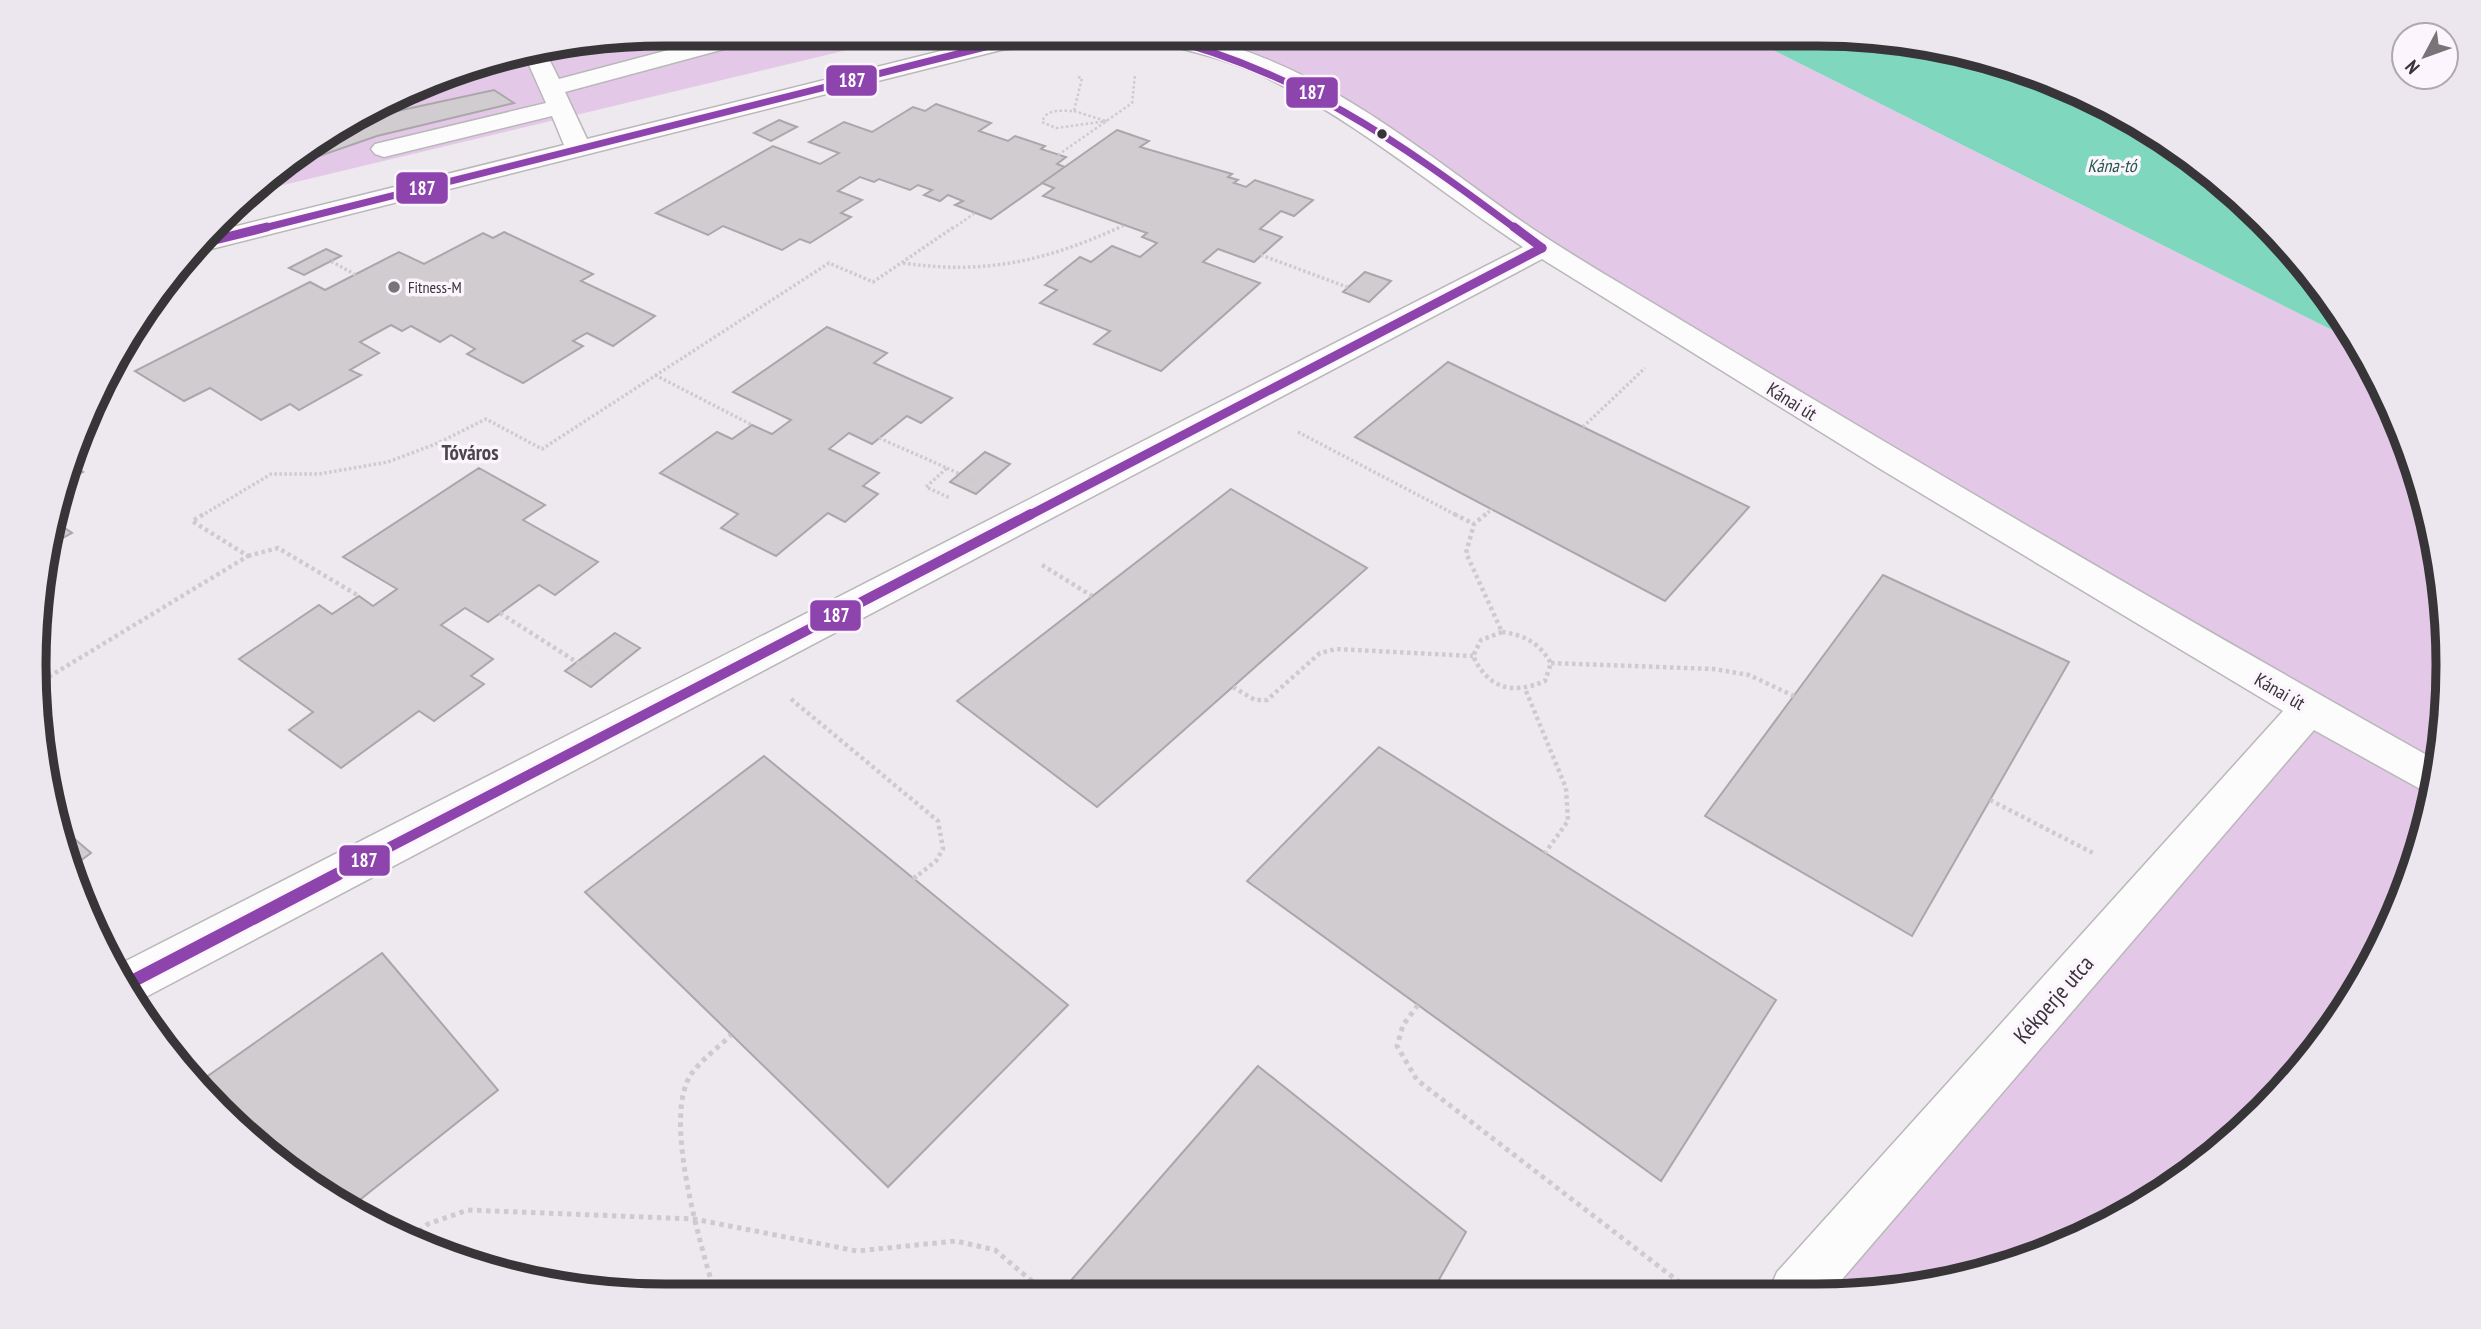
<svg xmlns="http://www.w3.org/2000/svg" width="2481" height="1329" font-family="'PT Sans Narrow',sans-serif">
<rect width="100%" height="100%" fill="#eee9ee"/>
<g fill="#e3c9e7">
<polygon points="665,33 914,34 254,192 280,164 461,67"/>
<polygon points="1182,34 1741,34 2356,342 2382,385 2426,501 2446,623 2442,746 2414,867 2363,980 2291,1081 2167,1190 2020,1262 1898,1290 1796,1291 2309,708 1880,455 1314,92 1184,40"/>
</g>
<polygon fill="#7fd8be" points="1741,34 1857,35 1980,55 2132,118 2232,190 2317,280 2356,342"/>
<g fill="#d0ccd0" stroke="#aaa7aa" stroke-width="2">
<polygon points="494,90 514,103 377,136 285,168 279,165 365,118"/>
<polygon points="936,104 991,123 979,131 1008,141 1015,136 1045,146 1041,149 1066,157 1057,164 1065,167 991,219 955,205 963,201 948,195 940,201 924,195 932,190 918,185 910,190 879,179 874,182 860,177 838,191 862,200 841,213 851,217 810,243 800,239 782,250 723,226 708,235 656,213 773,146 820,164 839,153 809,142 844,122 872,132 913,107 925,111"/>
<polygon points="779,120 797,127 771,141 754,133"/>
<polygon points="1117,130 1149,141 1140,147 1232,174 1228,177 1238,180 1234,183 1246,187 1255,180 1313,200 1294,216 1281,211 1260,229 1282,237 1254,262 1218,249 1203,262 1260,283 1161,371 1094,344 1110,331 1040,303 1057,290 1045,285 1080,257 1091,262 1112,246 1140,257 1157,243 1142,237 1147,233 1043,196 1054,188 1042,183"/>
<polygon points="504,232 593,274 581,281 655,316 613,346 587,333 573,341 583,346 523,383 467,354 475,349 451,335 440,342 411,326 402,331 391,325 360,342 379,353 350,370 361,375 299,410 290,404 261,420 210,388 184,401 135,371 310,282 325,290 399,252 424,264 483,233 493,238"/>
<polygon points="326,249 341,256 304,275 289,268"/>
<polygon points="1365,272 1391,281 1369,302 1343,292"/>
<polygon points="827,327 887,353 874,363 952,398 921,423 907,416 872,444 849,433 829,449 879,473 863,486 878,494 845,522 828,513 776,556 721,528 738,514 660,473 717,432 732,439 752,425 772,434 791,420 733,392"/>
<polygon points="1448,362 1583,427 1749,507 1665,601 1355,437"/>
<polygon points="985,452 1010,464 976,494 950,482"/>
<polygon points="71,464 83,472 63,483"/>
<polygon points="479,468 545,505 523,520 598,562 555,595 539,585 488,622 465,608 441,625 493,659 471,676 484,684 434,721 419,711 341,768 289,730 313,712 239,659 319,605 332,614 359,596 373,606 397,589 343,557"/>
<polygon points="1231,489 1367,568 1097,807 957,701"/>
<polygon points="53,520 72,533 50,545"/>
<polygon points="1883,575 2069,662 1912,936 1705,816"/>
<polygon points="615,633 640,648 591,687 565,671"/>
<polygon points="1379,747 1776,1000 1661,1181 1247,881"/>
<polygon points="764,756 1068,1005 888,1187 585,892"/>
<polygon points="63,829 91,853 72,867"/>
<polygon points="382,953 498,1090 347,1210 195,1085"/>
<polygon points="1258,1066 1466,1232 1432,1292 1060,1293"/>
</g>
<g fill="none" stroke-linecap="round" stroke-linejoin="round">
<defs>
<g id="minor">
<polygon points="706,33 729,33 736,42 732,47 565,92 587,139 1001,36 1079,34 1068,41 1001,50 207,250 201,249 217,231 564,145 552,116 384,157 375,154 371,149 375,144 546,103 525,56 546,53 559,79 710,39"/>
<path d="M 1139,34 C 1153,34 1169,32 1184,35 C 1315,57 1424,154 1530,227 C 1582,262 1637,293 1691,326 C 1938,475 2187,620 2439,762 L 2431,795 L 2314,730 L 1832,1291 L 1769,1291 L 1777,1272 L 2283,711 L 1882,470 L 1542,259 L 140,1000 L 118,965 L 1523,247 C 1435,189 1355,119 1259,74 C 1222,57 1182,49 1142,39 Z"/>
</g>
</defs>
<use href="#minor" stroke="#bab7ba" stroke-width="3"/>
<g stroke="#cdcbcd" stroke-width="2.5" stroke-dasharray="2.5 2.5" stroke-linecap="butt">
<path d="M 1078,77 L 1082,78 L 1074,111 C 1061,111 1047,108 1042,122 L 1056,128 L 1107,121"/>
<polyline points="1074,111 1106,121"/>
<polyline points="1058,155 1132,103 1135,75"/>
<polyline points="952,229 975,213"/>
<polyline points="1117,229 1125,225"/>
</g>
<g stroke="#cdcbcd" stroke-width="3.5" stroke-dasharray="2.5 2.5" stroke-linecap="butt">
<polyline points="1261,255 1355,290"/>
<polyline points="327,259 356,275"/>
<path d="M 903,263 C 985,275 1046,261 1120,227"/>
<polyline points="655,375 752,425"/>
<polyline points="1583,427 1645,368"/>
<polyline points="1298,432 1458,516"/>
<polyline points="879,438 947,468 926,487 950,498"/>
<polyline points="947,468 978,483"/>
<polyline points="201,516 271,474 319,474 388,462 438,443 486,419 542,449 829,263 873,282 954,227"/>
<polyline points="1484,516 1492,509"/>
</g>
<g stroke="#cdcbcd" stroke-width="4.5" stroke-dasharray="3.5 3.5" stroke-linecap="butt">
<polyline points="1454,514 1474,524"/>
<polyline points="1486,514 1474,524 1466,553 1502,632"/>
<polyline points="248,556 278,548 359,596"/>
<polyline points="1042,565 1092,596"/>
<polyline points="500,613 600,677"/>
<path d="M 1502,632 C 1525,635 1539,643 1551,663 L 1545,681 C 1512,695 1489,689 1473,656 L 1481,640 Z"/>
<polyline points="1551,663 1714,669 1749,675 1794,696"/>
<polyline points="37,684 248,556 192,521 204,514"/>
<polyline points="1233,687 1255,700 1267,700 1320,653 1336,649 1473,656"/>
<polyline points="1526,691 1566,788 1568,821 1545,853"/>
<polyline points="791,699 938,821 943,849 936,861 917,876"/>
<polyline points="1990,800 2093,853"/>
</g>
<g stroke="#cdcbcd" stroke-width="5" stroke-dasharray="4.5 4.5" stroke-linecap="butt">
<polyline points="913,879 919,874"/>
<polyline points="1418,1005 1403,1025 1397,1046 1417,1080 1687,1288"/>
<polyline points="412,1237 428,1224 468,1210 694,1219 857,1251 956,1241 995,1250 1046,1293"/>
<path d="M 715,1294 C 701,1245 661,1116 692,1073 C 702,1059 719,1047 731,1035"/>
</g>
<use href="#minor" fill="#fcfcfc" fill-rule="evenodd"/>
<defs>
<g id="bus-1-far3">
<path d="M 1150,34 C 1297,70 1397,140 1516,229"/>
<polyline points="260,229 1001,43 1068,34"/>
</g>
<g id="bus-1-far2">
<polyline points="1514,227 1542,248"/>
<polyline points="207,242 267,227"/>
<polyline points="1028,516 1542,248"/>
</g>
<polyline id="bus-1-far1" points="334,876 1031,514"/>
<polyline id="bus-1" points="129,983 338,874"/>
</defs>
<use href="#bus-1-far3" stroke="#fcf5fe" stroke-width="10"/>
<use href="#bus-1-far2" stroke="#fcf5fe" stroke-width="13"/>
<use href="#bus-1-far1" stroke="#fcf5fe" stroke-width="16"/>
<use href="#bus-1" stroke="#fcf5fe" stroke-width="18"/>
<use href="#bus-1-far3" stroke="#8e44ad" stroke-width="7"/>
<use href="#bus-1-far2" stroke="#8e44ad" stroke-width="9"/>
<use href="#bus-1-far1" stroke="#8e44ad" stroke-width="10"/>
<use href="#bus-1" stroke="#8e44ad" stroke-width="13"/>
</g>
<circle fill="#383538" stroke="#fcf5fe" stroke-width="2.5" cx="1382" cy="134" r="6"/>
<circle fill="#787478" stroke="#fcf5fe" stroke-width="2.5" cx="394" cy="287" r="7"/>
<g text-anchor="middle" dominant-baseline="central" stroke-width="7" stroke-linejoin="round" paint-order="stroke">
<g font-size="16" fill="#383538" stroke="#fcf5fe" text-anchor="start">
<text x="408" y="287">Fitness-M</text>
</g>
<g font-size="18" font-style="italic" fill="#255949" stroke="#fcf5fe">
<text x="2112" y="165">Kána-tó</text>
</g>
<g font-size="19" fill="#383538" stroke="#fcf5fe">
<text transform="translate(1792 401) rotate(32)">Kánai út</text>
<text transform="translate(2280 691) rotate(30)">Kánai út</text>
</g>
<g font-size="21" font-weight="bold" fill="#4b454c" stroke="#fcf5fe">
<text x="470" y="452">Tóváros</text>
</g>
<g font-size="23" fill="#383538" stroke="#fcf5fe">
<text transform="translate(2053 999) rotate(-49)">Kékperje utca</text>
</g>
</g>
<path d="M0 0H2481V1329H0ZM665 46H1817A619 619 0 0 1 2436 665V665A619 619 0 0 1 1817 1284H665A619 619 0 0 1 46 665V665A619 619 0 0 1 665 46Z" fill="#ece6ee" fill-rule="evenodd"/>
<path fill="none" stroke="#383538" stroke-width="9" d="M665 46H1817A619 619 0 0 1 2436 665V665A619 619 0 0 1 1817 1284H665A619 619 0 0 1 46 665V665A619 619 0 0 1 665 46Z"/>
<g stroke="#fcf5fe" stroke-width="2.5">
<rect x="825" y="64" width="53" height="33" rx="7" fill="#8e44ad"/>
<rect x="1285" y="76" width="54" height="33" rx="7" fill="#8e44ad"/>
<rect x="395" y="171" width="54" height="34" rx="7" fill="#8e44ad"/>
<rect x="809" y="599" width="53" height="33" rx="7" fill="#8e44ad"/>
<rect x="338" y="844" width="53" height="33" rx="7" fill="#8e44ad"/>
</g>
<g font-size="19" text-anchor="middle" font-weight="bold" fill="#fff">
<text x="852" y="87">187</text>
<text x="1312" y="99">187</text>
<text x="422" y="195">187</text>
<text x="836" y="622">187</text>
<text x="364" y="867">187</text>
</g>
<g transform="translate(2425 56) rotate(229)"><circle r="33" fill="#fcf5fe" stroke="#aea8af" stroke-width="2"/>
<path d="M0-5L12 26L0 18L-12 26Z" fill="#787478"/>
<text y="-10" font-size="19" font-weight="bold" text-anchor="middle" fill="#383538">N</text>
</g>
</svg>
